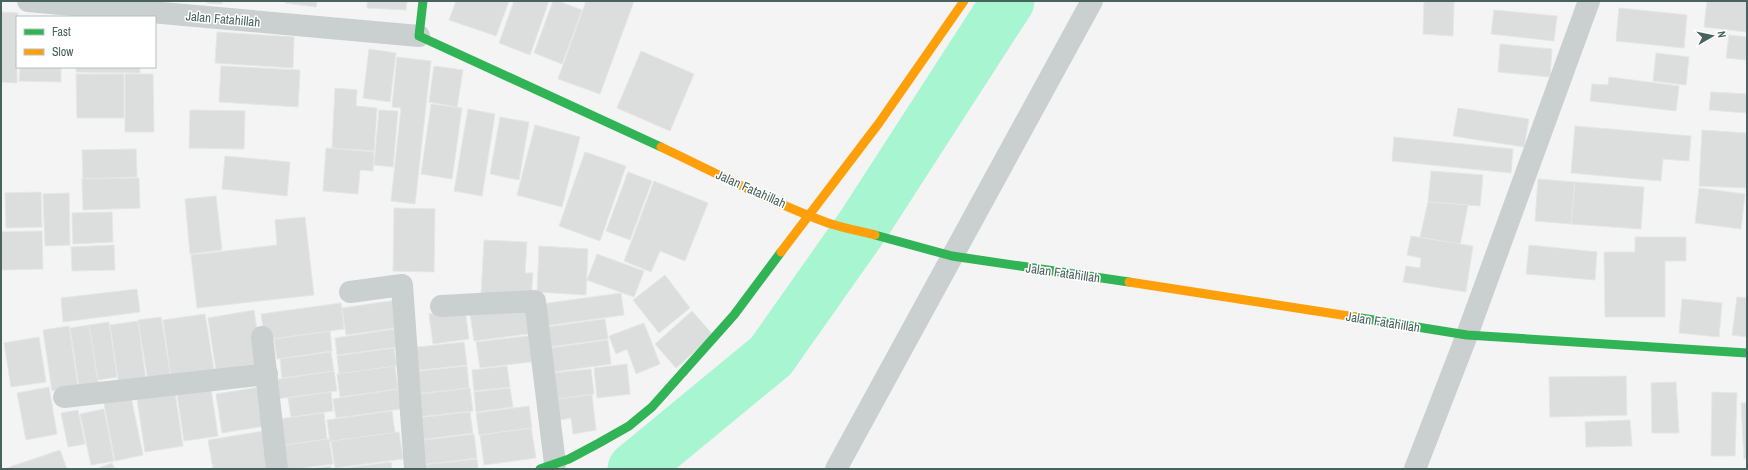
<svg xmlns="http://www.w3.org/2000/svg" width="1748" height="470" font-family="'Archivo Narrow',sans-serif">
<rect width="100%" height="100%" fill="#f4f4f4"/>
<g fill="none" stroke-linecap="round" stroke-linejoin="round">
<polyline stroke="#a8f5d2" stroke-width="53" points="634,469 771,356 864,224 1008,1"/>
</g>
<g fill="#dbdedd" stroke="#e5e6e6">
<polygon points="207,1 222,1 222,4 207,3"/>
<polygon points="285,1 317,1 316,7 285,3"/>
<polygon points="367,1 407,1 406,10 367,8"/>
<polygon points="456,1 509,1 496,36 449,20"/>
<polygon points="514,1 549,1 530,55 499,43"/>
<polygon points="553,1 558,1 582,10 562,64 534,53"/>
<polygon points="586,1 634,1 600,94 558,79"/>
<polygon points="1424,1 1454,1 1453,36 1423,34"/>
<polygon points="1707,1 1747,1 1747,32 1704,27"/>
<polygon points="1619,8 1687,15 1684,48 1616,41"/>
<polygon points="1494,10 1557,16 1554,41 1491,34"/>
<polygon points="1,12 18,13 18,17 17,17 17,83 1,82"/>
<polygon points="217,32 294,37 293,68 215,63"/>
<polygon points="1729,35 1747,37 1747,60 1726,58"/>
<polygon points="1500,44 1552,49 1550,77 1498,72"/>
<polygon points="369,49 396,53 390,102 363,98"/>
<polygon points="641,51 694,74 670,131 617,108"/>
<polygon points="1656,53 1689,57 1686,85 1653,81"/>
<polygon points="397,57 431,61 415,204 391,201 401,108 392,107"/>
<polygon points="221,66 300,70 298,107 219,102"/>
<polygon points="434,66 463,70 457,107 429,102"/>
<polygon points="20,67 61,67 61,82 19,81"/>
<polygon points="76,67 140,67 140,73 76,72"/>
<polygon points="76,74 124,74 124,118 77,118"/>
<polygon points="125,74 153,74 154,132 125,132"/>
<polygon points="1609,77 1679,86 1676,111 1590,101 1592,84 1608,85"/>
<polygon points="335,88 357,90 356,106 377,108 374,151 332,148"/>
<polygon points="1711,92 1747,94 1747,113 1709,110"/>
<polygon points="431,104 462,108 452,179 421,174"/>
<polygon points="1458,108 1529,119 1524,147 1453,136"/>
<polygon points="468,109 495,114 482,196 454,191"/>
<polygon points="190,110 245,111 244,149 189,148"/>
<polygon points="379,110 398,111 393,167 374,165"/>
<polygon points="500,117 529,122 519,180 490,174"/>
<polygon points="535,125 580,137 562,207 517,195"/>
<polygon points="1575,126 1691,136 1689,161 1663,159 1661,181 1571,173"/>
<polygon points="1702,130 1747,133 1747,188 1699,186"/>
<polygon points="1394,137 1513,149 1511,173 1392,161"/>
<polygon points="326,148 374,152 373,171 360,170 358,194 323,191"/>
<polygon points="136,149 137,177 83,179 82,150"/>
<polygon points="585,152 626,166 600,241 559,226"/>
<polygon points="225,156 290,162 287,196 222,189"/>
<polygon points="1431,171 1483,175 1480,206 1428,202"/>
<polygon points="628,172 652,181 630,240 606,231"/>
<polygon points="139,178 140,208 83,210 82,179"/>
<polygon points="1538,179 1575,182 1571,224 1535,221"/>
<polygon points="654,181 708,203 685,261 660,251 651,272 624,261"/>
<polygon points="1575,182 1644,187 1641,229 1571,224"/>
<polygon points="1699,188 1745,194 1741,229 1695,223"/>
<polygon points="41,192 42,227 6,228 5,193"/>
<polygon points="69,193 70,245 45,246 43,194"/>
<polygon points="216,196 222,250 190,254 185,199"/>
<polygon points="1428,202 1468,205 1460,245 1420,237"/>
<polygon points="394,208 435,209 434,272 393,271"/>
<polygon points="112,212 113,242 73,244 72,213"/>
<polygon points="305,217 314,295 197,308 191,255 277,245 275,220"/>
<polygon points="42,231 43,269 1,270 1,232"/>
<polygon points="1411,236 1473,246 1466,292 1403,282 1406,266 1420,268 1421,258 1407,255"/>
<polygon points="1635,237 1686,237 1686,261 1665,261 1665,317 1605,317 1604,252 1635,252"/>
<polygon points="484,240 527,242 525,273 533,273 531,297 481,294"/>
<polygon points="114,245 115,270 72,271 71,247"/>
<polygon points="1529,245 1597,252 1595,280 1526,274"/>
<polygon points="539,246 588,249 586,295 537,292"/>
<polygon points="597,254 644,271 634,297 587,280"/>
<polygon points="665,275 690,308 659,333 633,300"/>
<polygon points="137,289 140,312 63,322 61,298"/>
<polygon points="621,293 624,315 544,326 541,304"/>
<polygon points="1737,297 1747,298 1747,337 1732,335"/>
<polygon points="1682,299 1722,303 1719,337 1679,333"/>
<polygon points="397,300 401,327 346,335 342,308"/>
<polygon points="341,303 344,329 265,340 261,314"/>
<polygon points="532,305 536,333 474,341 470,313"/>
<polygon points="254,310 262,363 216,370 208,318"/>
<polygon points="465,310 469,339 433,344 429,314"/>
<polygon points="692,311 713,335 676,368 655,344"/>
<polygon points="205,314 214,370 171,377 163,320"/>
<polygon points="161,317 171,378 148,381 138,320"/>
<polygon points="605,319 608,339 549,347 546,327"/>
<polygon points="138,321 146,381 119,385 110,325"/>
<polygon points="109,322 117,377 98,380 89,325"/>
<polygon points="644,323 660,364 636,374 627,349 616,354 609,336"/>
<polygon points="89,325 98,383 79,386 70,328"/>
<polygon points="69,326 78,387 52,391 43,330"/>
<polygon points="395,329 397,347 337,355 335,338"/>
<polygon points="330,331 332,351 277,359 274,339"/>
<polygon points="535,335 539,361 480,368 476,342"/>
<polygon points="39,337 46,382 11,387 4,343"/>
<polygon points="608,340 611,364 553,372 550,348"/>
<polygon points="464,342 467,365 411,371 409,348"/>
<polygon points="394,348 397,366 339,374 337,356"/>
<polygon points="331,352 334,371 282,378 280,359"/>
<polygon points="627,364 630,394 597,398 594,368"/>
<polygon points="395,366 398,389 340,397 337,374"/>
<polygon points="467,366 469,388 414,394 411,372"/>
<polygon points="507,366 510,387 474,391 472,370"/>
<polygon points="591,369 594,394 556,399 552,373"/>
<polygon points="334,371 337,391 276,399 273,380"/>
<polygon points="1626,376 1627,415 1550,417 1549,377"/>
<polygon points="1676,382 1679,433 1652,433 1651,383"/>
<polygon points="49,387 57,434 26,440 17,393"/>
<polygon points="260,387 266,426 222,433 216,394"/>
<polygon points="470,388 473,411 416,417 413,395"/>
<polygon points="510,388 513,407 476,412 474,392"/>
<polygon points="211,389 218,436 184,441 177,394"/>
<polygon points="398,389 401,409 336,418 333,399"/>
<polygon points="130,392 143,455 115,461 103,398"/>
<polygon points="331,392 333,411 291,417 288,398"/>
<polygon points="1712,392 1737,393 1735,456 1711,456"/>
<polygon points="175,393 183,446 145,452 137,399"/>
<polygon points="592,395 596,430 573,434 571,418 560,420 557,399"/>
<polygon points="1741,403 1747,403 1747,458 1744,459"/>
<polygon points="529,406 532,428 479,435 476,413"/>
<polygon points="104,409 114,461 91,465 80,414"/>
<polygon points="78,410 85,444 68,447 61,413"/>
<polygon points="392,411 395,433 330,442 327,420"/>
<polygon points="470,412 473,433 419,440 416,418"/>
<polygon points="324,413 327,439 283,445 279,419"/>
<polygon points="1630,420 1632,446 1586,447 1585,422"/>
<polygon points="531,428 536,458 484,465 480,435"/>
<polygon points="263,431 268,469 213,469 208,440"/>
<polygon points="399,432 403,459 335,468 331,441"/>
<polygon points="474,434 477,458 420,465 417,441"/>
<polygon points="329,439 333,464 295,469 281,469 278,446"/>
<polygon points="60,450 67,469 4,469"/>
<polygon points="477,459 478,469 422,469 421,465"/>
<polygon points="391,462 392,469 337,469"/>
<polygon points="112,463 115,469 96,469"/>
<polygon points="331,466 331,469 309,469"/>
</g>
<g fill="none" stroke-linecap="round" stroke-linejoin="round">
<g stroke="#cad0cf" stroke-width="22">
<polyline points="28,1 419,36"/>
<polyline points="350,292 402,285 415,469"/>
<polyline points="441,306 535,301 555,464"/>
<polyline points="262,337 277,469"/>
<polyline points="64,397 267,374"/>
<polyline points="836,469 1092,1"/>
<polyline points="1415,469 1467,335 1589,1"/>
</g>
<g stroke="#30b455" stroke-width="9">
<polyline points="423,1 419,36 661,147"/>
<polyline points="875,235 952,256 1129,282"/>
<polyline points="1355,317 1467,335 1747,353"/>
<polyline points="540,469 569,459 599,443 629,426 652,407 734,315 781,252"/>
</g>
<g stroke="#ff9f0a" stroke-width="9">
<path d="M 661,147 C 716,173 771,202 828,223 C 843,228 859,231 875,235"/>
<polyline points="781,252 879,123 964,1"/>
<polyline points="1129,282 1355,317"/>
</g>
</g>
<g text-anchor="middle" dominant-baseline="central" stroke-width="3" stroke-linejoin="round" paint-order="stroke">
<g font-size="13" fill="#48635e" stroke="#fff">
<text transform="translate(223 19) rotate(5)">Jalan Fatahillah</text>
<text transform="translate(751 189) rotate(24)">Jalan Fatahillah</text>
<text transform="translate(1063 273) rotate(8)">Jalan Fatahillah</text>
<text transform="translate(1383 322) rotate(9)">Jalan Fatahillah</text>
</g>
</g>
<rect width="1748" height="470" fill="none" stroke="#48635e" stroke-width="4"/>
<rect x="16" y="16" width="140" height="52" fill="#ffffff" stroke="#b6c1bf"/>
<rect x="24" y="29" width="20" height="6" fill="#30b455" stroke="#b6c1bf"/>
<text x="52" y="36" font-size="12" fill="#48635e">Fast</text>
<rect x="24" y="49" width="20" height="6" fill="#ff9f0a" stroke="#b6c1bf"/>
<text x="52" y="56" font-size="12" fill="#48635e">Slow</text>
<g transform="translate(1712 36) rotate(81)" stroke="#ffffff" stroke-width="3" paint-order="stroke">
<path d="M0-3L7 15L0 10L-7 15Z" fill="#48635e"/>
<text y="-6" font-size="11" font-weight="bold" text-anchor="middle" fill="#48635e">N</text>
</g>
</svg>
